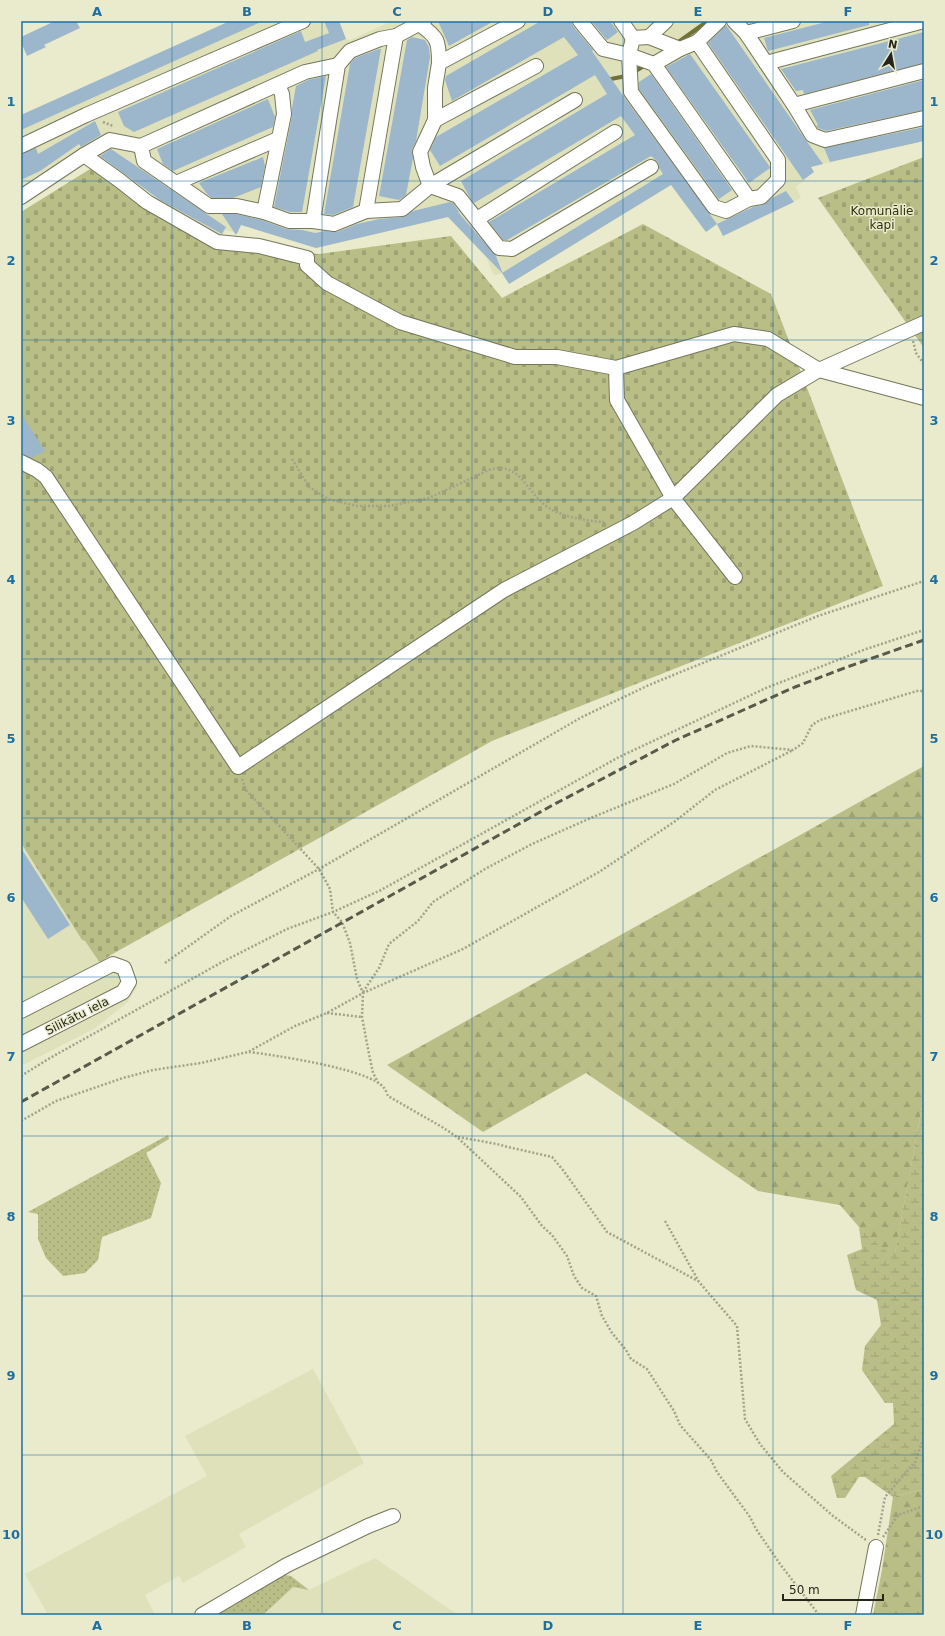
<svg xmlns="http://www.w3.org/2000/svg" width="945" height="1636" font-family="'DejaVu Sans',sans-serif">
<defs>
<pattern id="grass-dots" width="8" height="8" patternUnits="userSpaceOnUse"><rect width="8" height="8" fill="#b9bd86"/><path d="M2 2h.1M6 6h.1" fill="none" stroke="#9fa273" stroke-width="1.8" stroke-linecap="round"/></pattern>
<pattern id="forest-firs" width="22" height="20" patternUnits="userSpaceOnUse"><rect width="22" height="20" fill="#b9bd86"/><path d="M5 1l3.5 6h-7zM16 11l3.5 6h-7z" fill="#9fa273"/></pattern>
<pattern id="wetland-marsh" width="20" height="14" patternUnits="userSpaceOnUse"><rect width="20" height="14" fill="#b9bd86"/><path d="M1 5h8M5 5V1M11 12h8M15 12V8" fill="none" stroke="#9fa273"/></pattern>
<pattern id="cemetery-stones" width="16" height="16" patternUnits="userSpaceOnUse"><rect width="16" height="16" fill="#b9bd86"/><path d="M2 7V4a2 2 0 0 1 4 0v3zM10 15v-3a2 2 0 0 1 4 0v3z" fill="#9fa273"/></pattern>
</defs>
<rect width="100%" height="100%" fill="#e9ebcc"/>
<g fill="#dfe1bb">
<polygon points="230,21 339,21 346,39 350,40 392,21 924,21 924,141 823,164 806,160 814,172 796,187 801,198 723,236 717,224 706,232 679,196 675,182 509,284 502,273 494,276 486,257 448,217 316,248 241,225 238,233 225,230 219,239 94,156 21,201 21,115"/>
<polygon points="21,843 82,940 85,941 100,963 109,956 120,958 132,970 137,986 128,1002 94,1029 21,1066"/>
<polygon points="313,1369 364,1463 239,1534 246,1547 183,1583 179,1576 145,1595 155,1615 48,1615 25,1574 207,1476 185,1436"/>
<polygon points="375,1558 458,1615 231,1615 293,1587 309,1590"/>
</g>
<g fill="url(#grass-dots)">
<polygon points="168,1135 169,1139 146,1153 161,1183 151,1218 102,1237 98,1260 85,1273 63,1276 46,1258 38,1239 38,1214 28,1212"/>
<polygon points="285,1575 291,1576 309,1590 293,1587 263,1615 218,1615"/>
</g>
<g fill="url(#forest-firs)">
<polygon points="924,766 924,1096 894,1259 859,1227 840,1205 758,1191 586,1073 483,1132 387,1065"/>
<polygon points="924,1489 924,1615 873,1615 882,1570 893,1497"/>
</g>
<polygon fill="url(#wetland-marsh)" points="924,1096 924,1489 893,1497 865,1477 859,1477 845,1498 837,1498 831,1476 894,1424 893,1403 885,1403 862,1370 865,1346 881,1325 877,1300 856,1290 847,1255 862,1249 859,1227 894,1258"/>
<g fill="url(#cemetery-stones)">
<polygon points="924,157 924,348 818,198"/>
<polygon points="90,169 214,247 319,254 451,236 502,298 643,224 771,294 883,586 492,741 109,956 100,963 85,941 82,940 21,843 21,212"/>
</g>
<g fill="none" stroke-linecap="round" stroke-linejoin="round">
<g stroke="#717336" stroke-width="4">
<polyline points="677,43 705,23"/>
<polyline points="634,72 644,66"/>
<polyline points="606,80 626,76"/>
</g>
</g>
<g fill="#9cb6cb">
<polygon points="55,21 76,21 80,28 44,45 46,47 27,56 21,42 21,37"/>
<polygon points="230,21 263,21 21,130 21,115"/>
<polygon points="324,21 339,21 346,39 317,50 318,51 134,132 124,126 118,112 301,31 305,42 329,33"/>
<polygon points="438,21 494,21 449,46"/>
<polygon points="541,21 572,21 573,26 593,50 592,51 624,97 717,224 706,232 671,185 509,284 502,273 663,174 659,168 658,162 651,156 507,240 503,240 489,222 635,135 621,116 474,203 470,198 461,181 607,94 595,75 440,166 430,150 436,137 578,55 564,37 452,101 445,80 446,76"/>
<polygon points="591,21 610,21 618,32 607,40"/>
<polygon points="830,21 869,21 869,25 768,51 764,38"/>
<polygon points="726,25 805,139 823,164 811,167 814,172 803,180 708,43"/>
<polygon points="924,32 924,63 804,94 803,90 796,91 781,69"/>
<polygon points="412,37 425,40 429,47 430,57 416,141 412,149 413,158 406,195 399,200 379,196 407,40"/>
<polygon points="379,49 381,49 353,207 333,215 324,214 350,64 355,58"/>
<polygon points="690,54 770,167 770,168 749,183 666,67"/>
<polygon points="651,74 732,190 719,199 639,89 639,82"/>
<polygon points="326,76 302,212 290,212 274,207 292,116 292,108 296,86 308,80"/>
<polygon points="924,80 924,110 826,131 818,128 816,126 818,125 810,110"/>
<polygon points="268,99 275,117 273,127 173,171 163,164 157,149"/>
<polygon points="95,121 101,135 81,147 79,144 40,171 21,180 21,154 36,148 38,154"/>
<polygon points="924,127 924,141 830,162 824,148"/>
<polygon points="111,149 226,227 222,234 160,200 100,156"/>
<polygon points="263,157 265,166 261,187 233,198 212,198 207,194 199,183"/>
<polygon points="786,191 794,202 723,236 717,224 753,207 763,205 772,198"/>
<polygon points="450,202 453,203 459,212 458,212 496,256 503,274 448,217 316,248 241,225 236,235 222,214 236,214 262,220 286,229 302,230 315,233 325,231 337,232 357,224 379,219 403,217 413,211"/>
<polygon points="21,414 45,451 31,458 21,454"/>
<polygon points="21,848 70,925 48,939 21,897"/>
</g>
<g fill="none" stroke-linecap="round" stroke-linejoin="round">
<defs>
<g id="minor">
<polyline points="518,21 439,63 435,88 435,120 420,152 423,167 430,186 458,196 499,248 512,249 651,167"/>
<polyline points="580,21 603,49 629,55 654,64 749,199"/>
<polyline points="621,21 633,38"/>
<polyline points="666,21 649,37 633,38 629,55 631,92 714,207 726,211 749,199 761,197 778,180 778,160 697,42"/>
<polyline points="734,21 746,33 794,105 812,135 825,140 924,118"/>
<path d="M 419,24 C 438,37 439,41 439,63"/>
<polyline points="746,33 793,21"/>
<polyline points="649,37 680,49 697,42 719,21"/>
<polyline points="766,63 924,21"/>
<polyline points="654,64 680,49"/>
<polyline points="338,65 305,72 141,146 144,161 209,206 237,206 264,212 289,221 313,221 334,224 366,211 402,209 430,186 575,100"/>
<polyline points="794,105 924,71"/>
<polyline points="435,120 536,66"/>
<polyline points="21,146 86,115 303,21"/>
<polyline points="84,155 119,180 147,202 217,242 259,246 307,258 307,265 327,283 400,322 515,357 557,357 616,368 734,334 768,339 819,370 924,398"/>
<polyline points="176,183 278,139"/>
<polyline points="21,197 84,155 110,140 141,146"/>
<polyline points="366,211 396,36"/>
<polyline points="264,212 284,114 282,94 278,85"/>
<polyline points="477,219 615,132"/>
<polyline points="313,221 338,65 350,51 380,39 396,36 424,21"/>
<polyline points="616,368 617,400 673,498 735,577"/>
<polyline points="21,462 37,470 46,477 238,767 504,590 633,523 673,498 777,395 819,370 924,323"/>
<polyline points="21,1011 113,964 124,968 129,982 123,992 21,1044"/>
<polyline points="202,1615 287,1565 368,1526 393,1516"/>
<polyline points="863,1615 876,1547"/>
</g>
</defs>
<use href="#minor" stroke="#75775b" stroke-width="16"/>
<g stroke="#a1a28a" stroke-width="2.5" stroke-dasharray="2 2" stroke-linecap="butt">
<polyline points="103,122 113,126"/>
<polyline points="913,341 916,353 924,364"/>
<path d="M 292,459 L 309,487 L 328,499 L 357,506 L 389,506 L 429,498 L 489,470 C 518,460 526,490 545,505 C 560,517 586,521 604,522"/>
<polyline points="242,779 246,790 319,869 330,889 333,912 342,922 350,943 357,979 363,993 362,1017 368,1049 373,1073 378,1082"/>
<polyline points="165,963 231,916 319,869 582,717 649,685 818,616 924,581"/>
<polyline points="363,992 379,968 389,944 418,921 433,902 485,869 532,844 593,817 674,784 727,753 751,746 793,750 803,743 812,725 820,720 917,691 924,691"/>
<polyline points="327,1013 362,1017"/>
<path d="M 249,1052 C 273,1055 371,1069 384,1088 C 386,1090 387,1094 388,1096 L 442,1127 L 457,1137 L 521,1197 L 542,1226 L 552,1235 L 567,1256 L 574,1276 L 582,1288 L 596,1296 L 602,1316 L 612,1333 L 626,1350 L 631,1359 L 647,1369 L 674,1411 L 680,1425 L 711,1460 L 717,1472 L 750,1517 L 756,1529 L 780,1564 L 819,1615"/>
<polyline points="21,1076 50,1058 224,961 287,929 333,912 381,890 619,757 766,688 866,649 924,630"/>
<polyline points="21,1121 56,1101 123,1078 153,1070 201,1063 248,1052 295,1026 327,1013 363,993 463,949 599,872 674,822 715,790 793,750"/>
<polyline points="458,1137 497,1144 508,1147 552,1157 563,1170 607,1232 698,1281"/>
<polyline points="665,1221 699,1282 737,1326 745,1419 760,1444 783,1472 833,1516 866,1540"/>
<polyline points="878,1535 885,1497 915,1462 924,1437"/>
<polyline points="883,1537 898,1515 924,1506"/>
</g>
<use href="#minor" stroke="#fff" stroke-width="14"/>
<polyline stroke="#585a49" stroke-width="3" stroke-dasharray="8 4" stroke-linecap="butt" points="21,1102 551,806 676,740 795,687 847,667 924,640"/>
</g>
<path fill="none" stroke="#1e6fa0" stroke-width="1" stroke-opacity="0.55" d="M 172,21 L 172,1615M 322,21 L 322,1615M 472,21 L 472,1615M 623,21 L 623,1615M 773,21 L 773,1615M 21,181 L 924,181M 21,340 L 924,340M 21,500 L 924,500M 21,659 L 924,659M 21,818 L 924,818M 21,977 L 924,977M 21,1136 L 924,1136M 21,1296 L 924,1296M 21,1455 L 924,1455"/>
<g text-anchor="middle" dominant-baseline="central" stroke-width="3" stroke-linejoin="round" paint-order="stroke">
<g font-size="12" fill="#2f300c" stroke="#e9ebcc">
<text x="882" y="211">Komunālie<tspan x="882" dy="14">kapi</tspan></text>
</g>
<g font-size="12" fill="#25261a" stroke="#e9ebcc">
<text transform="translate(77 1016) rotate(-27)">Silikātu iela</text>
</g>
</g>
<rect width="945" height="1636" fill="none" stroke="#e9ebcc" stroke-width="44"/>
<g transform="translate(891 54) rotate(11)" stroke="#e9ebcc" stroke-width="3" paint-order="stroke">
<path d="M0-3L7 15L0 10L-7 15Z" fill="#25261a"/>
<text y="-6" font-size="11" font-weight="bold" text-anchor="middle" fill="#25261a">N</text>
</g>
<path d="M783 1594v6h100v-6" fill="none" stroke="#25261a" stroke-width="2"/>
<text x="789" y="1594" font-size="12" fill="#25261a" stroke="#e9ebcc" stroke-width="3" paint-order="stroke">50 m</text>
<rect x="22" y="22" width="901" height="1592" fill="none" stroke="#1e6fa0" stroke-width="1.5"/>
<g font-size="13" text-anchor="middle" font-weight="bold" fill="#1e6fa0">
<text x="97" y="16">A</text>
<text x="247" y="16">B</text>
<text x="397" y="16">C</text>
<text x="548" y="16">D</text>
<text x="698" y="16">E</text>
<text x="848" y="16">F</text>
<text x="11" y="106">1</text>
<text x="934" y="106">1</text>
<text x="11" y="265">2</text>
<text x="934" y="265">2</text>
<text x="11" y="425">3</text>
<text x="934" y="425">3</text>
<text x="11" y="584">4</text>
<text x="934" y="584">4</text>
<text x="11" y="743">5</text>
<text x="934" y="743">5</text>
<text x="11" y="902">6</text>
<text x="934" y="902">6</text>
<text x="11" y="1061">7</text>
<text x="934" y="1061">7</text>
<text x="11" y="1221">8</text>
<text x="934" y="1221">8</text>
<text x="11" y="1380">9</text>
<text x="934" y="1380">9</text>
<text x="11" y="1539">10</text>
<text x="934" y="1539">10</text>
<text x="97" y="1630">A</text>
<text x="247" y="1630">B</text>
<text x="397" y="1630">C</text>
<text x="548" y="1630">D</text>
<text x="698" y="1630">E</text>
<text x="848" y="1630">F</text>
</g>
</svg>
